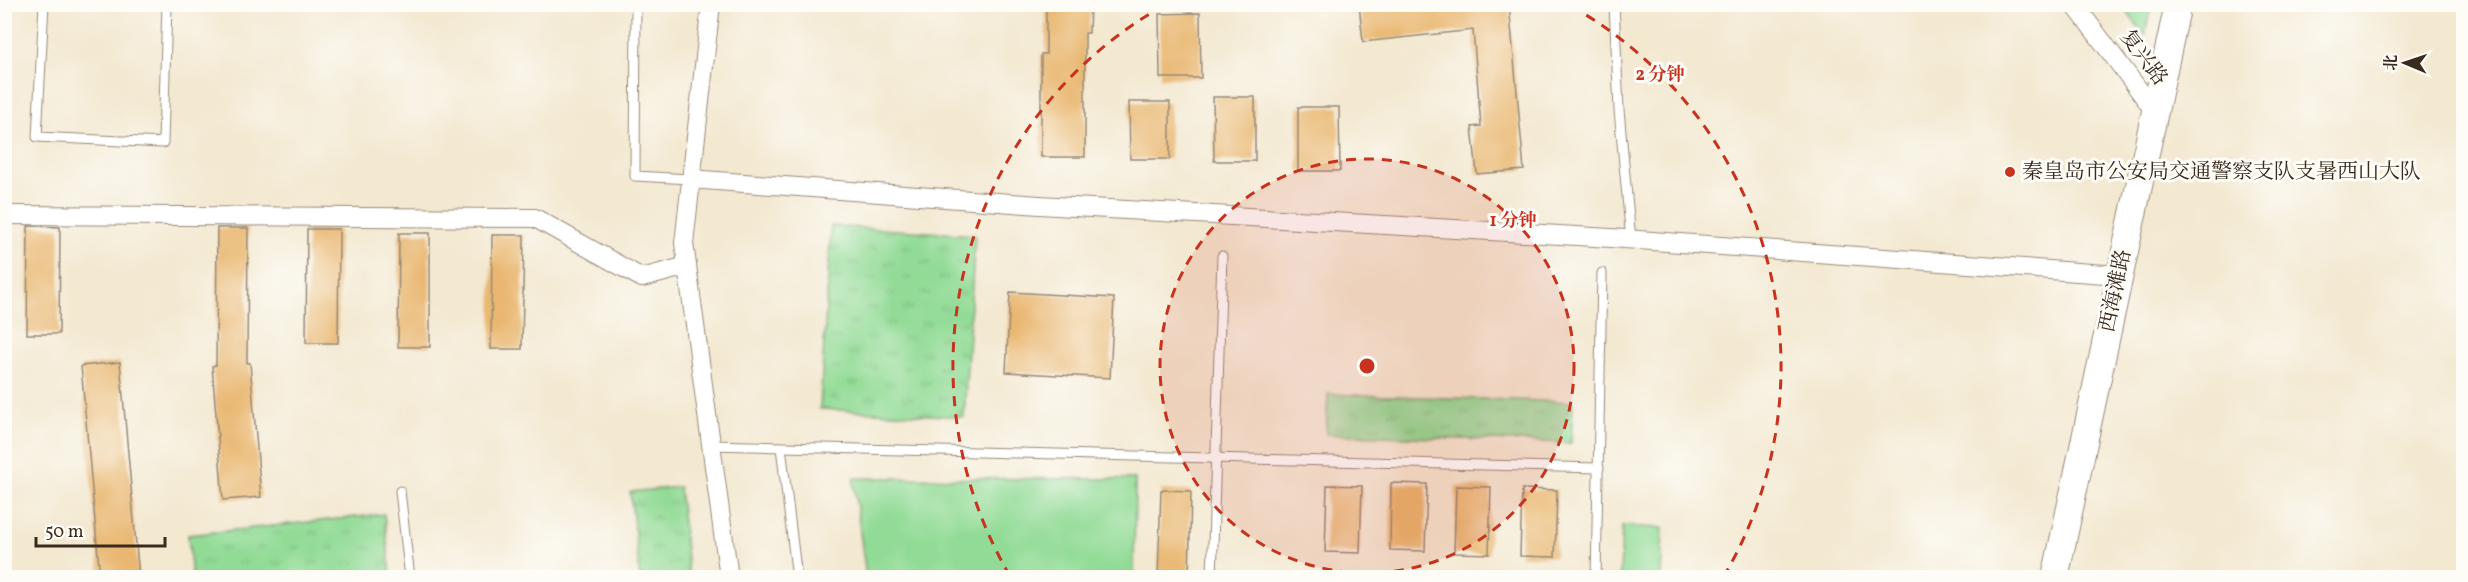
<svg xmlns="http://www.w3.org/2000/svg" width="2468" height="582" font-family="Vollkorn,'Noto Serif SC',serif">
<defs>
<pattern id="park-tufts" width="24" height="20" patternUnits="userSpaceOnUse" patternTransform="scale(1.5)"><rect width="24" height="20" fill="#92db96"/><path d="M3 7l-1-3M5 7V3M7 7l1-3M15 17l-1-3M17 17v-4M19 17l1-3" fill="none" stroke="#7fbc81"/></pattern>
</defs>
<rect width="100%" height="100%" fill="#fdfcf7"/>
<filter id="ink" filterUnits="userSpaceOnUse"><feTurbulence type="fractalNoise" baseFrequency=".0167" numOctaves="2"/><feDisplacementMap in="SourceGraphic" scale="12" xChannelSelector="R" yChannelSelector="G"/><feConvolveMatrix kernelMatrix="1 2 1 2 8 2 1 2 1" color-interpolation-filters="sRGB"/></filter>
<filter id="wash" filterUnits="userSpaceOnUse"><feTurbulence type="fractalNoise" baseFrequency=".008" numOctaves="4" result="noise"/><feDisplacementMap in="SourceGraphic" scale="24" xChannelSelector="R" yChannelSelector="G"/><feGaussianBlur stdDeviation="1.35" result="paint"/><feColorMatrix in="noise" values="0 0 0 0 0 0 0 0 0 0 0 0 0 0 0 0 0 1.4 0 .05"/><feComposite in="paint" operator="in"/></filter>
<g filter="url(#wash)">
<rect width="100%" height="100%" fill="#f3e8d0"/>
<g fill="#92db96" stroke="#66825a" stroke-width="1.5">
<polygon points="853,478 1135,479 1134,577 866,577"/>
<polygon points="1622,526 1663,528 1661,577 1620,577"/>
</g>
<g fill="url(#park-tufts)" stroke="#66825a" stroke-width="1.5">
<polygon points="2121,5 2151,5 2145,35"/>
<polygon points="831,226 975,235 964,417 820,409"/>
<polygon points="1328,394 1573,402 1571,443 1326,434"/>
<polygon points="679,487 689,577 640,577 630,492"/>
<polygon points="384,514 391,577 192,577 188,535"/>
</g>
<g id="blocks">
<g fill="#e9b771">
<polygon points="1046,4 1090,4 1089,33 1085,33 1085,157 1041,157 1041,54 1046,54"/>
<polygon points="1359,4 1509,4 1524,170 1477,174 1472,127 1481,126 1473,30 1363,42"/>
<polygon points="1200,13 1201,78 1160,78 1159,14"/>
<polygon points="1213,97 1255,97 1255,161 1214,161"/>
<polygon points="1129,102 1170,102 1170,159 1130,159"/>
<polygon points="1298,107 1339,107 1340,171 1298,171"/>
<polygon points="28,226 60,227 59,334 27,334"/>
<polygon points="217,228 248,228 247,363 250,363 261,497 223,500 212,366 216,365"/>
<polygon points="307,229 339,229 338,343 306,343"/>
<polygon points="399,233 430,233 430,347 398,347"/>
<polygon points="492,235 524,235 522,349 491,349"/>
<polygon points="1010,292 1114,298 1110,378 1006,372"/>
<polygon points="120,362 139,578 100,578 81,366"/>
<polygon points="1391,483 1427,484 1425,551 1390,550"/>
<polygon points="1327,485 1362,486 1360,553 1325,552"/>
<polygon points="1456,486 1491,487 1489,554 1454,553"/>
<polygon points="1522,489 1557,490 1555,557 1520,556"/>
<polygon points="1161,490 1191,491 1189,578 1158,578"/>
</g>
</g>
</g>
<g filter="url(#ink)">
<use href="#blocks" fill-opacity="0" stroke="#978977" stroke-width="1.5"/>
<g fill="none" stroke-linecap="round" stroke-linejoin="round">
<defs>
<g id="service">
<polyline points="44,4 37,137 163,143 167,4"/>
<polyline points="636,4 635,176 690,179"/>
<polyline points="1614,4 1619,110 1631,240"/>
<polyline points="710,445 1599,468"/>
<polyline points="781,447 797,578"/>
<polyline points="400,491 410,578"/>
<polyline points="1212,578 1222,256"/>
<polyline points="1596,578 1602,273"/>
</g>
<g id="minor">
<polyline points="711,4 684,243 729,578"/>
<polyline points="2074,4 2154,110"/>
<polyline points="690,179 1039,205 1611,238 2119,275"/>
<polyline points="4,215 535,218 642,278 687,266"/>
</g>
<polyline id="secondary" points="2055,578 2178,4"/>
</defs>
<use href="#service" stroke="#978977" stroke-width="11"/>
<use href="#minor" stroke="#978977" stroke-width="20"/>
<use href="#secondary" stroke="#978977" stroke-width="28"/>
<use href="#service" stroke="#fff" stroke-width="9"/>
<use href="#minor" stroke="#fff" stroke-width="18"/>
<use href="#secondary" stroke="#fff" stroke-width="26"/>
</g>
</g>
<circle cx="1367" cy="366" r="207" fill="#c8321e" fill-opacity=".12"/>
<g fill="none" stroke="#c8321e" stroke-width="3" stroke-dasharray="10 8">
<circle cx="1367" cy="366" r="207"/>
<path d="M1010 576A414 414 0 0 1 1163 6M1571 6A414 414 0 0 1 1724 576"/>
</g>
<circle fill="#c8321e" stroke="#fdfcf7" stroke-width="2" cx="2010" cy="172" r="6"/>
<g text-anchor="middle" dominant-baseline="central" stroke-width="6" stroke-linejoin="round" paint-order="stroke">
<g font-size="21" fill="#3b2a1e" stroke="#fdfcf7">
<text transform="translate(2143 58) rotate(53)">复兴路</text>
<text transform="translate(2116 291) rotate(-78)">西海滩路</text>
</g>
<g font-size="21" fill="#3b2a1e" stroke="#fdfcf7" text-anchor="start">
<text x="2022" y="172">秦皇岛市公安局交通警察支队支暑西山大队</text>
</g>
</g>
<circle cx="1367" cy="366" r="9" fill="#c8321e" stroke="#fdfcf7" stroke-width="3"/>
<g font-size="18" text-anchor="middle" font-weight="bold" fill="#c8321e" stroke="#fdfcf7" stroke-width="6" stroke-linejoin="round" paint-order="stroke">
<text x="1660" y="80">2 分钟</text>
<text x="1513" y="226">1 分钟</text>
</g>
<rect width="2468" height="582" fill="none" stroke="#fdfcf7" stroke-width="24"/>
<g transform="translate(2405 63) rotate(272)" stroke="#fdfcf7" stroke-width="4.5" paint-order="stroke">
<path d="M0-4.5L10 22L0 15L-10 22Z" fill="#3b2a1e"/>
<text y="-9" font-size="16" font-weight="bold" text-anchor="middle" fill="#3b2a1e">北</text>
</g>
<path d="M36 537v9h129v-9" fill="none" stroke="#3b2a1e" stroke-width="3"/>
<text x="45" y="537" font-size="18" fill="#3b2a1e" stroke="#fdfcf7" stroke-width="4.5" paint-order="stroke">50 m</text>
</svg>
